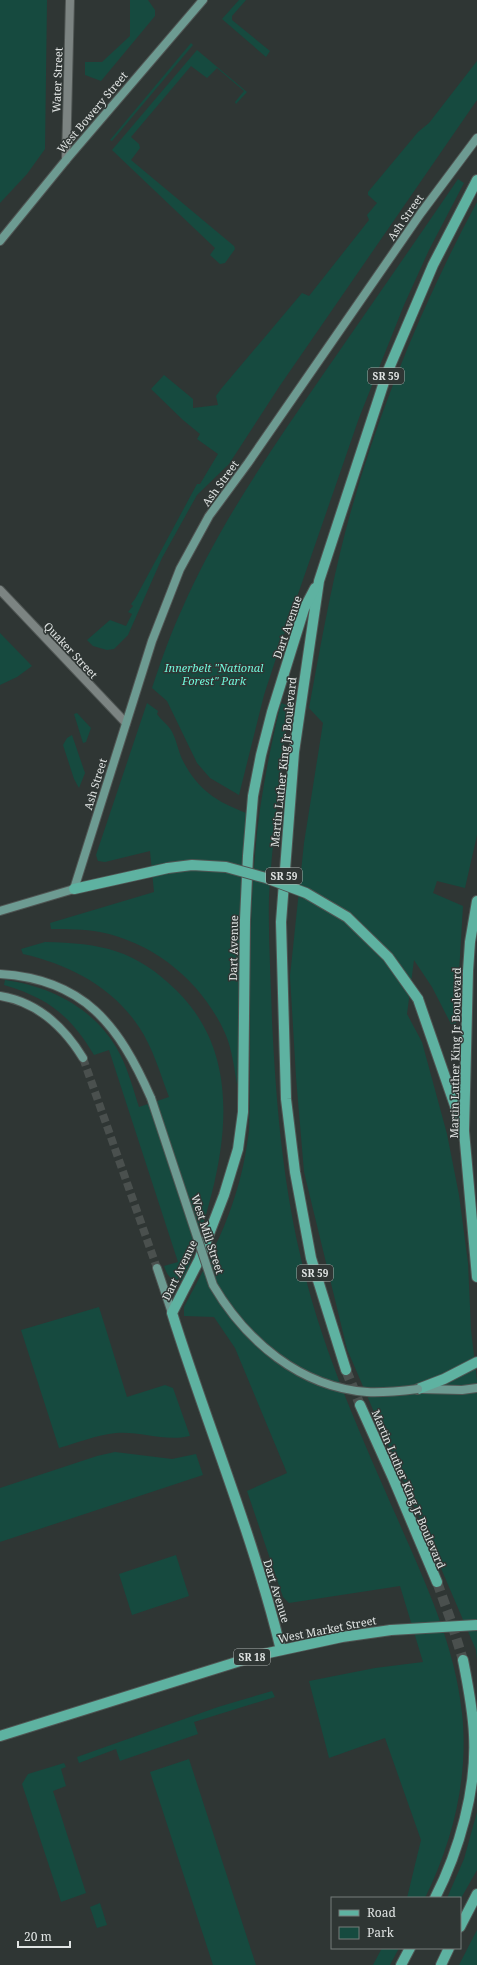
<svg xmlns="http://www.w3.org/2000/svg" width="477" height="1965" font-family="'Noto Serif',serif">
<rect width="100%" height="100%" fill="#2f3634"/>
<g fill="#164a3f">
<polygon points="0,0 47,0 45,149 27,174 0,203"/>
<polygon points="130,0 148,0 155,10 155,16 101,81 85,75 85,62 102,62 130,36"/>
<polygon points="239,0 246,0 232,16 232,20 270,51 266,57 222,19"/>
<polygon points="191,43 193,45 112,141 110,140"/>
<polygon points="197,50 247,92 236,104 235,102 244,91 217,68 207,78 191,66 131,137 139,144 140,148 131,160 234,246 235,249 225,263 220,264 210,255 215,248 112,150"/>
<polygon points="477,61 477,100 279,387 229,464 197,495 162,558 128,635 114,649 107,650 93,646 87,640 110,620 126,626 132,614 128,612 133,606 131,604 135,599 197,484 200,484 218,454 197,439 200,434 183,420 151,389 164,375 193,399 193,408 218,405 216,396 221,389 302,293 309,296 369,220 367,215 377,203 368,195 368,192 418,132 429,123"/>
<path d="M 458,179 L 464,183 L 429,250 L 404,305 L 359,418 L 279,649 L 264,695 L 239,795 L 210,778 L 197,763 L 167,701 L 152,688 C 161,661 170,635 182,609 C 218,526 271,450 322,376 C 367,311 413,245 458,179 Z"/>
<path d="M 477,202 L 477,835 L 465,888 L 437,881 L 433,893 L 463,906 L 456,1023 L 451,1024 L 432,987 L 414,960 L 407,1014 L 422,1042 L 447,1134 L 459,1195 L 468,1263 L 471,1330 L 477,1381 L 477,1660 L 476,1650 L 347,1349 L 304,1172 L 296,1077 L 290,976 L 304,843 L 323,723 L 309,708 C 320,649 330,591 345,533 C 375,419 421,306 477,202 Z"/>
<polygon points="0,633 32,666 17,677 0,685"/>
<path d="M 147,703 L 158,711 L 157,714 C 161,720 167,724 171,730 C 176,738 178,750 182,759 C 197,789 215,801 246,813 L 239,919 L 239,1084 L 237,1084 C 234,1067 232,1049 225,1033 C 202,982 155,943 100,932 C 84,929 67,929 51,929 L 50,923 L 154,892 L 150,851 L 105,862 L 98,861 L 96,855 Z"/>
<path d="M 281,703 L 289,706 C 283,745 279,784 275,823 C 273,847 270,872 269,897 C 268,938 271,980 272,1021 C 276,1100 282,1176 300,1254 C 320,1346 360,1433 398,1520 C 425,1582 455,1645 462,1713 C 469,1777 453,1841 425,1898 L 407,1898 L 421,1840 L 385,1738 L 329,1758 L 309,1681 L 375,1668 L 423,1662 L 400,1586 L 289,1603 L 283,1597 L 247,1491 L 287,1473 L 235,1348 L 214,1317 L 184,1316 L 184,1307 C 203,1271 223,1235 235,1196 C 242,1175 246,1153 249,1131 C 252,1039 247,946 255,855 C 259,803 269,753 281,703 Z"/>
<polygon points="77,713 91,728 86,742 83,743 74,714"/>
<polygon points="72,735 85,773 79,788 74,779 63,745 67,738"/>
<path d="M 45,942 C 101,943 136,950 177,991 C 255,1068 218,1186 186,1275 L 182,1280 C 172,1283 167,1275 164,1266 L 178,1262 L 109,1050 L 94,1055 C 70,1015 48,998 4,985 L 5,980 C 49,986 92,1007 116,1047 C 127,1065 132,1086 139,1107 L 169,1097 C 160,1073 153,1048 139,1027 C 113,987 68,964 23,954 L 21,949 Z"/>
<path d="M 99,1307 L 127,1397 L 165,1385 L 173,1388 L 190,1436 C 164,1442 141,1431 116,1433 C 96,1435 77,1443 59,1448 L 21,1330 Z"/>
<polygon points="115,1452 172,1459 196,1454 203,1475 0,1542 0,1488 97,1456"/>
<polygon points="176,1555 189,1596 132,1615 119,1574"/>
<polygon points="272,1691 275,1697 194,1722 198,1734 120,1761 116,1749 79,1763 77,1757 218,1707"/>
<polygon points="189,1759 256,1965 213,1965 150,1772"/>
<polygon points="64,1763 66,1767 61,1769 66,1786 53,1791 86,1893 61,1902 22,1784 28,1774"/>
<polygon points="477,1812 477,1870 460,1900 460,1898 447,1898 464,1859"/>
<polygon points="100,1903 107,1925 97,1928 90,1907"/>
<polygon points="477,1930 477,1965 459,1965"/>
<polygon points="382,1948 399,1948 390,1965 373,1965"/>
</g>
<g fill="none" stroke-linecap="round" stroke-linejoin="round">
<polyline stroke="#4a504e" stroke-width="8" stroke-dasharray="8 4" stroke-linecap="butt" points="83,1058 157,1268"/>
<g stroke="#4a504e" stroke-width="10" stroke-dasharray="10 5" stroke-linecap="butt">
<polyline points="346,1370 360,1405"/>
<polyline points="437,1582 451,1621 463,1660"/>
</g>
<defs>
<g id="street">
<polyline points="66,160 70,0"/>
<polyline points="0,590 126,723"/>
</g>
<g id="secondary">
<polyline points="0,241 66,160 203,0"/>
<polyline points="0,911 74,889 152,641 180,569 209,516 248,463 421,213 477,138"/>
<path d="M 0,974 C 84,979 119,1025 151,1098"/>
<path d="M 0,996 C 37,1002 64,1027 83,1058"/>
<polyline points="157,1268 172,1313"/>
<polyline points="421,1389 462,1390 477,1388"/>
</g>
<g id="primary">
<polyline points="74,889 168,868"/>
<polyline points="477,901 470,942 468,971 464,1131 477,1277"/>
<polyline points="418,999 461,1123"/>
<polyline points="346,1370 311,1258 295,1172 286,1099 281,922 294,752 319,581 387,373 433,265 477,180"/>
<polyline points="418,1389 444,1379 477,1362"/>
<polyline points="360,1405 393,1478 437,1582"/>
<path d="M 281,1650 C 253,1535 207,1425 172,1313 L 199,1260 L 224,1195 L 238,1149 L 243,1112 L 245,920 L 248,856 L 253,796 L 261,755 L 272,712 L 304,609 L 315,588"/>
<polyline points="0,1736 259,1655 342,1637 391,1630"/>
<path d="M 435,1898 C 459,1851 477,1789 474,1735 C 473,1710 468,1685 463,1660"/>
<polyline points="460,1927 477,1894"/>
<polyline points="401,1965 410,1948"/>
<polyline points="441,1965 449,1948"/>
</g>
</defs>
<use href="#street" stroke="#4f5553" stroke-width="10"/>
<use href="#secondary" stroke="#4f5553" stroke-width="10"/>
<use href="#primary" stroke="#4f5553" stroke-width="12"/>
<use href="#street" stroke="#7c8482" stroke-width="8"/>
<use href="#secondary" stroke="#6d9b92" stroke-width="8"/>
<use href="#primary" stroke="#5eb2a1" stroke-width="10"/>
<defs>
<path id="secondary-bridge" d="M 151,1098 L 213,1285 C 246,1341 300,1387 367,1392 C 384,1393 401,1391 418,1389"/>
<g id="primary-bridge">
<polyline points="168,868 192,865 226,867 266,878 306,893 347,917 388,957 418,999"/>
<polyline points="391,1630 477,1625"/>
</g>
</defs>
<use href="#secondary-bridge" stroke="#4f5553" stroke-width="10" stroke-linecap="butt"/>
<use href="#primary-bridge" stroke="#4f5553" stroke-width="12" stroke-linecap="butt"/>
<use href="#secondary-bridge" stroke="#6d9b92" stroke-width="8"/>
<use href="#primary-bridge" stroke="#5eb2a1" stroke-width="10"/>
</g>
<g text-anchor="middle" dominant-baseline="central" stroke-width="3" stroke-linejoin="round" paint-order="stroke">
<g fill="#2f3634" stroke="#abb0ae" stroke-width="1">
<rect x="368" y="368" width="36" height="16" rx="3"/>
<rect x="266" y="868" width="36" height="16" rx="3"/>
<rect x="297" y="1265" width="36" height="16" rx="3"/>
<rect x="234" y="1649" width="36" height="16" rx="3"/>
</g>
<g font-size="10" font-weight="bold" fill="#e0e4e3">
<text x="386" y="376">SR 59</text>
<text x="284" y="876">SR 59</text>
<text x="315" y="1273">SR 59</text>
<text x="252" y="1657">SR 18</text>
</g>
<g font-size="11" fill="#e0e4e3" stroke="#2f3634">
<text transform="translate(57 80) rotate(-88)">Water Street</text>
<text transform="translate(92 112) rotate(-50)">West Bowery Street</text>
<text transform="translate(405 217) rotate(-55)">Ash Street</text>
<text transform="translate(220 483) rotate(-54)">Ash Street</text>
<text transform="translate(287 627) rotate(-71)">Dart Avenue</text>
<text transform="translate(71 650) rotate(47)">Quaker Street</text>
<text transform="translate(283 762) rotate(-84)">Martin Luther King Jr Boulevard</text>
<text transform="translate(95 784) rotate(-73)">Ash Street</text>
<text transform="translate(233 948) rotate(-89)">Dart Avenue</text>
<text transform="translate(455 1053) rotate(-89)">Martin Luther King Jr Boulevard</text>
<text transform="translate(208 1234) rotate(72)">West Mill Street</text>
<text transform="translate(179 1270) rotate(-64)">Dart Avenue</text>
<text transform="translate(409 1489) rotate(67)">Martin Luther King Jr Boulevard</text>
<text transform="translate(277 1591) rotate(73)">Dart Avenue</text>
<text transform="translate(327 1629) rotate(-11)">West Market Street</text>
</g>
<g font-size="11" font-style="italic" fill="#70f9dc" stroke="#2f3634">
<text x="214" y="667">Innerbelt "National<tspan x="214" dy="13">Forest" Park</tspan></text>
</g>
</g>
<rect x="331" y="1897" width="130" height="52" fill="#2f3634" stroke="#767c7a"/>
<rect x="339" y="1910" width="20" height="6" fill="#5eb2a1" stroke="#767c7a"/>
<text x="367" y="1917" font-size="12" fill="#e0e4e3">Road</text>
<rect x="339" y="1927" width="20" height="12" fill="#164a3f" stroke="#767c7a"/>
<text x="367" y="1937" font-size="12" fill="#e0e4e3">Park</text>
<path d="M18 1941v6h52v-6" fill="none" stroke="#e0e4e3" stroke-width="2"/>
<text x="24" y="1941" font-size="12" fill="#e0e4e3" stroke="#2f3634" stroke-width="3" paint-order="stroke">20 m</text>
</svg>
